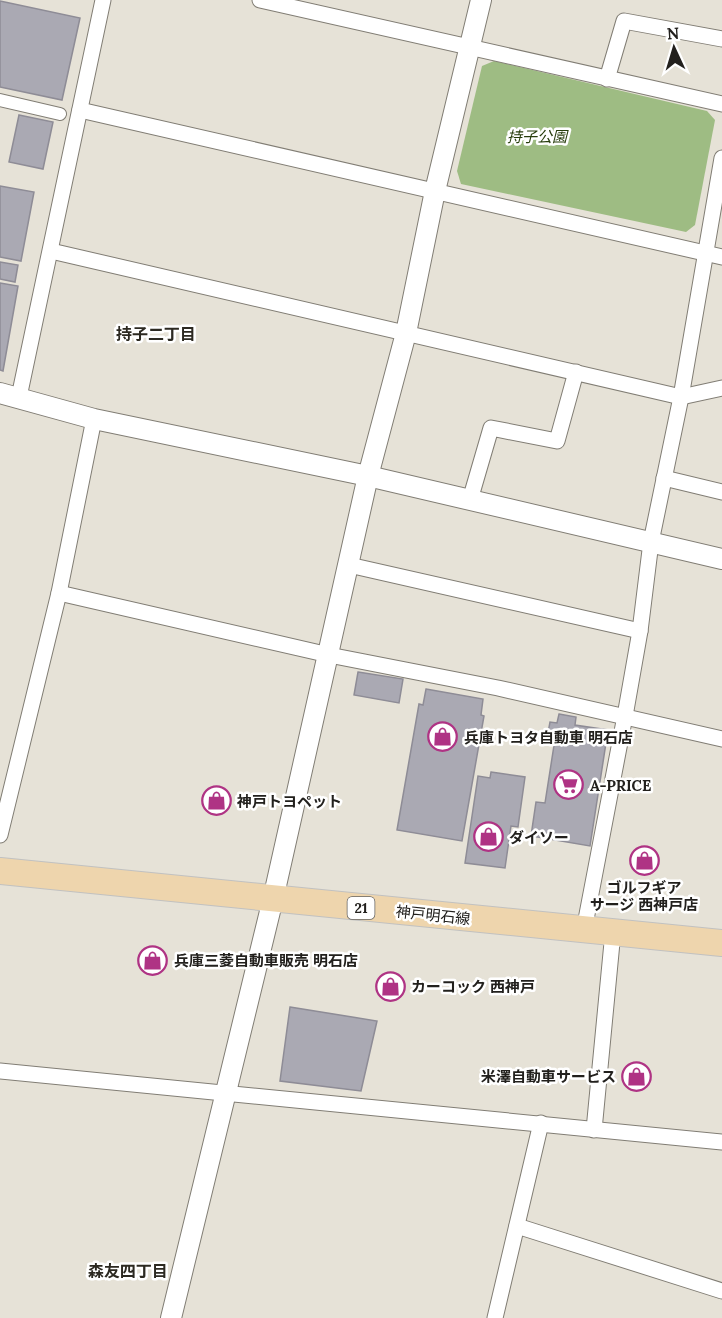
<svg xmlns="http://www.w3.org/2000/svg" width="722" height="1318" font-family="Lora,'Noto Sans JP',serif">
<rect width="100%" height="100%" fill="#e6e2d7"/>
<polygon fill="#9ebc83" points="494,61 707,111 715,120 695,225 686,232 461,184 457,171 482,66"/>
<g fill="#aaa9b3" stroke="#8e8c96" stroke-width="1.5">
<polygon points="0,1 80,18 62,100 0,87"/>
<polygon points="19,115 53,122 43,169 9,162"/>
<polygon points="0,186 34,192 21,261 0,257"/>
<polygon points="0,262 18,265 15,282 0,279"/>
<polygon points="0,283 18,286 3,371 0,370"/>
<polygon points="358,672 403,679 399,703 354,695"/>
<polygon points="426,689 483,699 481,715 484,716 462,841 397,830 419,704 423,705"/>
<polygon points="559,714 576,717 575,725 608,730 590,846 531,836 536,802 545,803 555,739 547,738 550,722 557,723"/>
<polygon points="491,772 525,777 518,827 511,826 505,868 465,863 478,776 490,778"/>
<polygon points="290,1007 377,1021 361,1091 280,1081"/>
</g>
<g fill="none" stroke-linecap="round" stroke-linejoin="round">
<defs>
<polyline id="pedestrian" points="0,100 60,114"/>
<g id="minor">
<polyline points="260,0 722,104"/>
<polyline points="607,79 624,21 722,39"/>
<polyline points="80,110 722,257"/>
<polyline points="51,251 681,397 722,388"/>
<polyline points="19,397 103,0"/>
<polyline points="664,478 722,492"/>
<polyline points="470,500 491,428 557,441 576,372"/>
<polyline points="349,565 640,631"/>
<polyline points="59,593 329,655 498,688 722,739"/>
<polyline points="0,835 59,593 94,419"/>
<polyline points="584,930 625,716 640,631 651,542 681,397 722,158"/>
<polyline points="0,1071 722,1142"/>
<polyline points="594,1130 613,932"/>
<polyline points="517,1226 722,1291"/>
<polyline points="495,1318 541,1123"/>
</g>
<g id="tertiary">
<polyline points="0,393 94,419 368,476 722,559"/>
<polyline points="171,1318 273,899 368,476 406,333 435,191 481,0"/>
</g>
<polyline id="primary" points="0,871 722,943"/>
</defs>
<use href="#pedestrian" stroke="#817d74" stroke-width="14"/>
<use href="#minor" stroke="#817d74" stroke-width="17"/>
<use href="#tertiary" stroke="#817d74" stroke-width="22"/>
<use href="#primary" stroke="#c1c1c0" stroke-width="28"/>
<use href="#pedestrian" stroke="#fff" stroke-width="12"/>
<use href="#minor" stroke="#fff" stroke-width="15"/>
<use href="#tertiary" stroke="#fff" stroke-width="20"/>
<use href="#primary" stroke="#eed5ad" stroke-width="26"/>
</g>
<defs>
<symbol id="shop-ring" viewBox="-11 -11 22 22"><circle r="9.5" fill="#fff" stroke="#af3384" stroke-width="1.5"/><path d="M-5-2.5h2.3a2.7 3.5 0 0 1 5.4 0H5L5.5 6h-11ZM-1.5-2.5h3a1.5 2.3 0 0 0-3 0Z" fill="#af3384"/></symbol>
<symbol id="supermarket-ring" viewBox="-11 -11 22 22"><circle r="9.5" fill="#fff" stroke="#af3384" stroke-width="1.5"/><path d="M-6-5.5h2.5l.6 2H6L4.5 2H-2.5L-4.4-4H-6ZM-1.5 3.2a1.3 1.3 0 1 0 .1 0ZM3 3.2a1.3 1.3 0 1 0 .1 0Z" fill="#af3384"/></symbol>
</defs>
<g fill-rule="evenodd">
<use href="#shop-ring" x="426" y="720" width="33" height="33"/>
<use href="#supermarket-ring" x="552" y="768" width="33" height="33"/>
<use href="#shop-ring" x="200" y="784" width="33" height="33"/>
<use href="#shop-ring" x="472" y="820" width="33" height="33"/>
<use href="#shop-ring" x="628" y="844" width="33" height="33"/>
<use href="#shop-ring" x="136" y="944" width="33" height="33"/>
<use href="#shop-ring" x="374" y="970" width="33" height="33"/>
<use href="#shop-ring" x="620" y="1060" width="33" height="33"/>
</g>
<g text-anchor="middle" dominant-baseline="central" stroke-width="5" stroke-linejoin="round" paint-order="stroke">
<rect fill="#fff" stroke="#646361" stroke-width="1.5" x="347.5" y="897" width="27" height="22" rx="4.5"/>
<g font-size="14" font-weight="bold" fill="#22201d">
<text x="361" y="908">21</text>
</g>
<g font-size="15" font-style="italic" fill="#273d0c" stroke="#fff">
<text x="537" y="136">持子公園</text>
</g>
<g font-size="15" font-weight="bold" fill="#22201d" stroke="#fff" text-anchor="start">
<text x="464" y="737">兵庫トヨタ自動車 明石店</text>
<text x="590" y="785">A-PRICE</text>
<text x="237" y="801">神戸トヨペット</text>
<text x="509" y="837">ダイソー</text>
<text x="644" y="887" text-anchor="middle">ゴルフギア<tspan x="644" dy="17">サージ 西神戸店</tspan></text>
<text x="174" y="960">兵庫三菱自動車販売 明石店</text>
<text x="411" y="986">カーコック 西神戸</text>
<text x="616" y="1076" text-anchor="end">米澤自動車サービス</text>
</g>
<g font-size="15" fill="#22201d" stroke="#fff">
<text transform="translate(433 915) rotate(6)">神戸明石線</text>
</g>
<g font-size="16" font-weight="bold" fill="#2c2921" stroke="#fff">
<text x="156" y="334">持子二丁目</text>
<text x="128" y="1271">森友四丁目</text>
</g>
</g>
<g transform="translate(674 48) rotate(356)" stroke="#ffffff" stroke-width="4.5" paint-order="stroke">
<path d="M0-4.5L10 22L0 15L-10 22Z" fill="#22201d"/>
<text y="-9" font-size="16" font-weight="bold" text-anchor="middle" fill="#22201d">N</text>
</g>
</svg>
